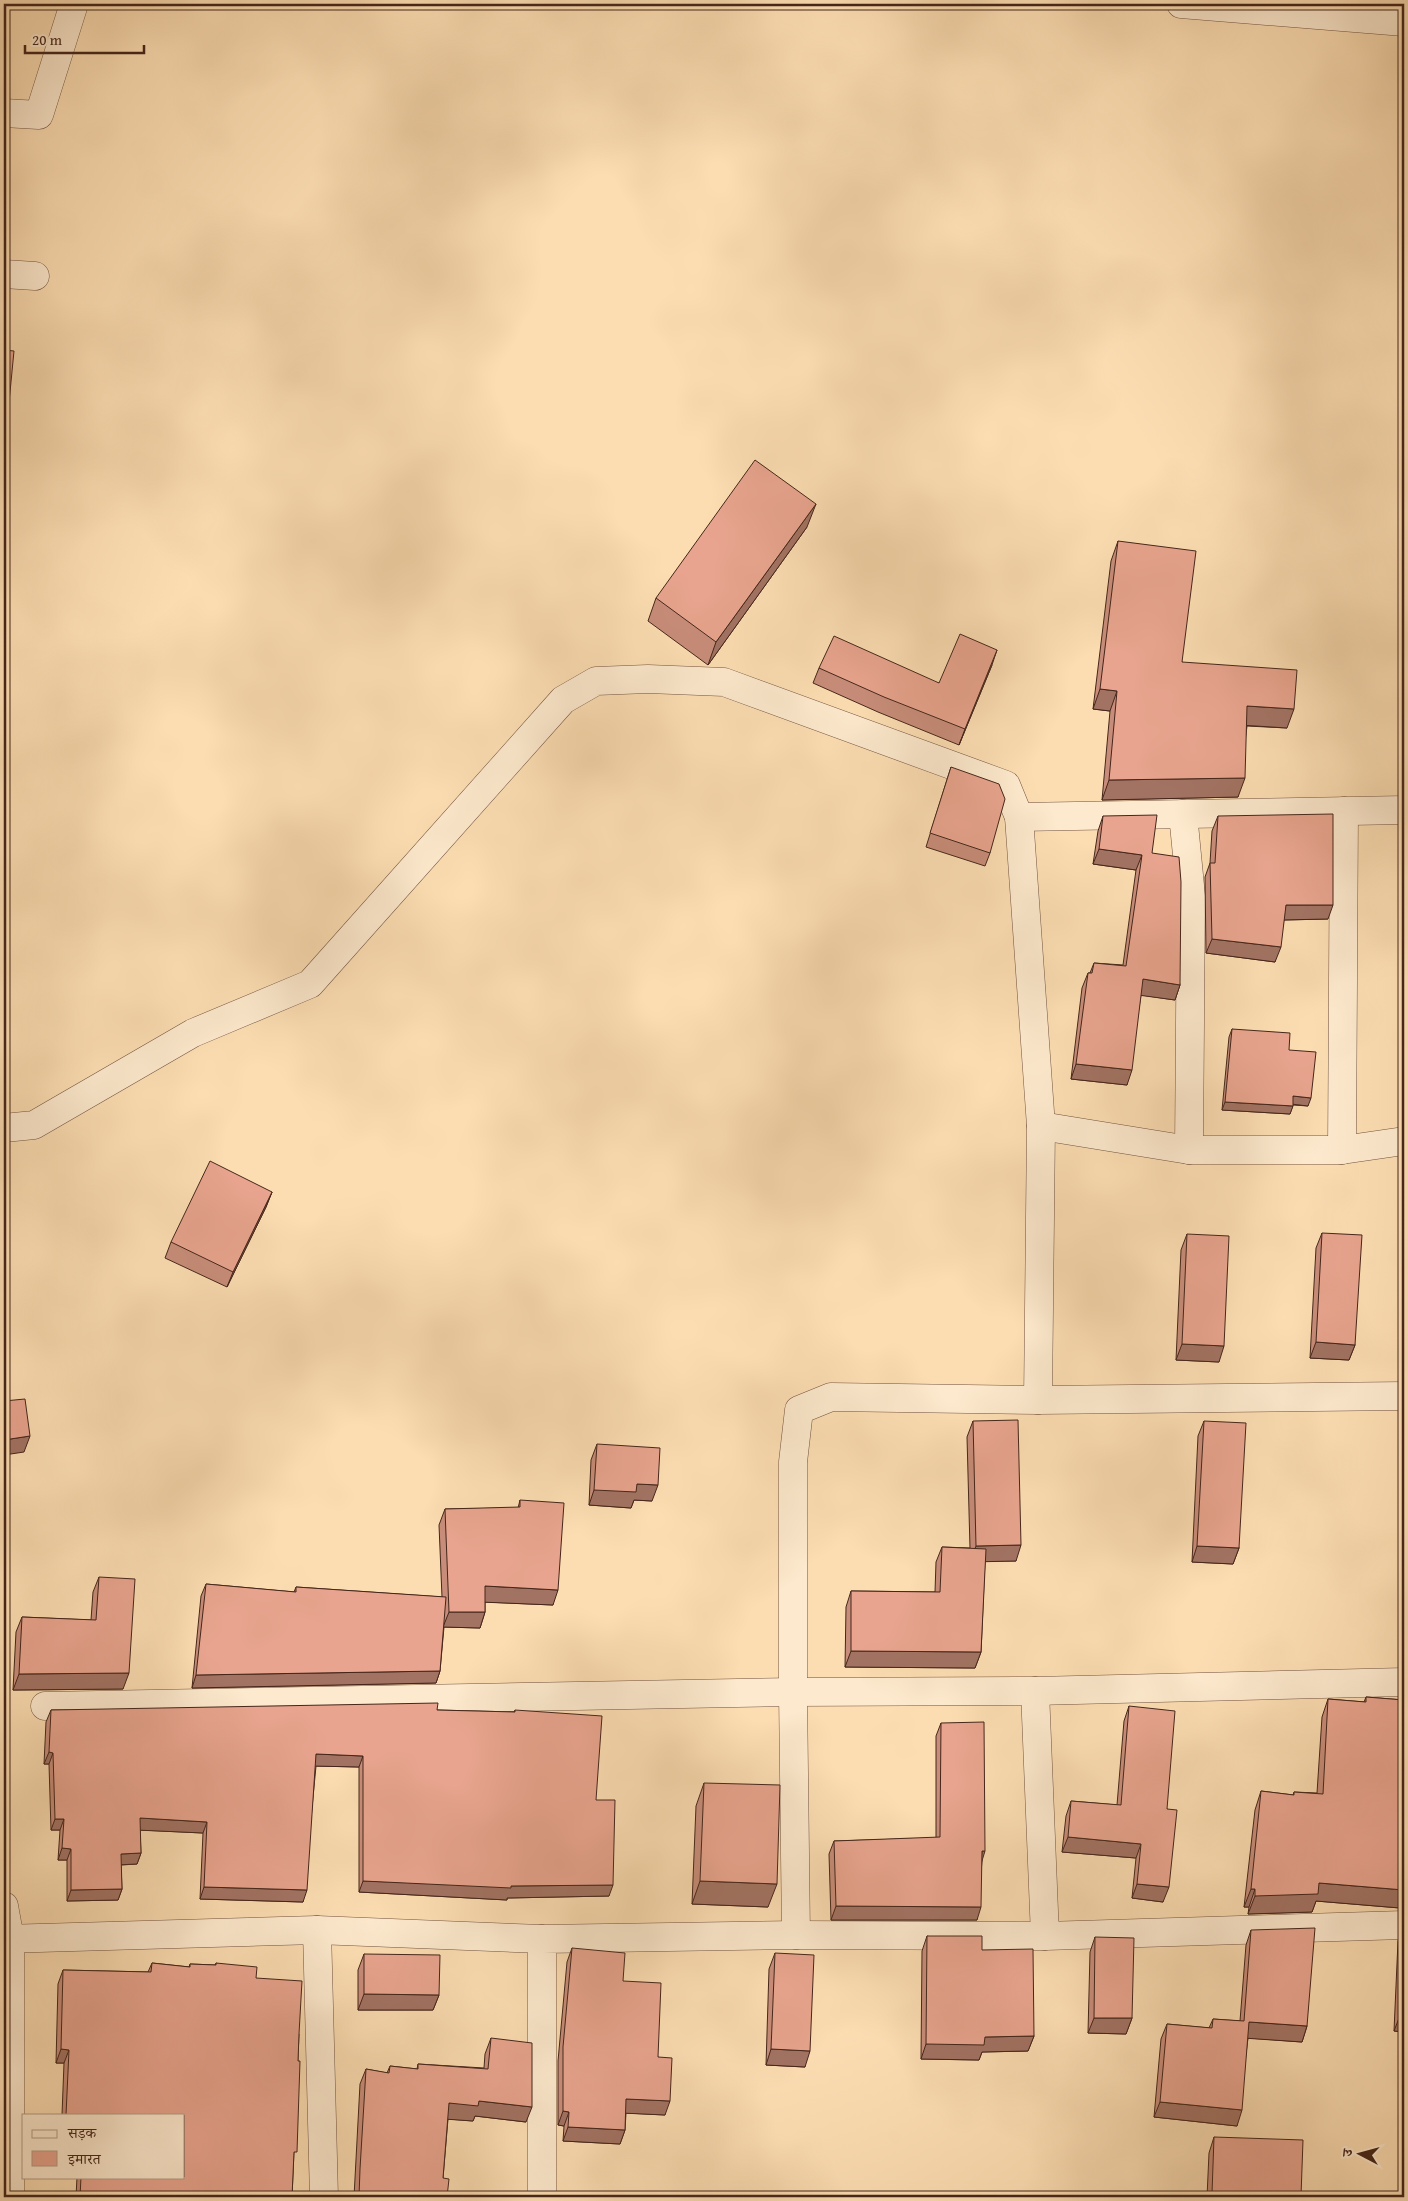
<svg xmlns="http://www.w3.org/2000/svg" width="1408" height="2201" font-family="'Gentium Book Plus','Noto Serif Devanagari',serif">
<rect width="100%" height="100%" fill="#fcddb2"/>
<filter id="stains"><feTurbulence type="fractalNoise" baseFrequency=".004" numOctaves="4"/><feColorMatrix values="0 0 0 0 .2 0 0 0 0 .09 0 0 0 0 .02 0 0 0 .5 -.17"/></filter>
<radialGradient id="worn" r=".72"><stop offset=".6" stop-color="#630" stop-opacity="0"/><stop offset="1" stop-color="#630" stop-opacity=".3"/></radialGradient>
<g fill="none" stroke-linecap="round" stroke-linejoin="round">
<defs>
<g id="minor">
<polyline points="1181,4 1404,22"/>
<polyline points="4,113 39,115 74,4"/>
<polyline points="4,274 35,276"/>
<polyline points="1183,814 1191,896 1189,1150"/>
<polyline points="1019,817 1404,810"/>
<polyline points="1041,1126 1189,1150 1342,1150 1404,1141"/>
<polyline points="4,1128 34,1125 193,1033 310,984 563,700 596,681 648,679 724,682 1006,785 1019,817 1041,1126 1038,1400"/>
<polyline points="1342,1150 1344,811"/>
<polyline points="1035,1691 1045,1936"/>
<polyline points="45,1706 793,1692 1035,1691 1404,1682"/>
<polyline points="4,1906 10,1939 10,2197"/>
<polyline points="317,1930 324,2197"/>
<polyline points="796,1935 793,1692 793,1462 799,1410 831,1397 1038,1400 1404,1396"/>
<polyline points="4,1939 317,1930 542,1939"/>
<polyline points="542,2197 542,1939 796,1935 1045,1936 1404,1925"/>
</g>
</defs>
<use href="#minor" stroke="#735440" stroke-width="29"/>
<use href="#minor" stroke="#fde9cd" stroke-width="28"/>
</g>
<g fill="#c88d7a" stroke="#45261a">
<polygon points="807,527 708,665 648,621 656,598"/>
<polygon points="1118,541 1182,662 1287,728 1247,726 1238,797 1102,800 1110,711 1093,709 1111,561"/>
<polygon points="992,665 959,745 878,712 813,683 819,668 939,683"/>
<polygon points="951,767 990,853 985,866 926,847"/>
<polygon points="1103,816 1152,853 1180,985 1175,1000 1141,995 1127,1085 1071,1079 1082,988 1088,973 1090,973 1094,963 1123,965 1136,870 1093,864 1098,831"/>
<polygon points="1218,816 1328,919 1284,920 1275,962 1206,953 1205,877 1210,863 1212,831"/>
<polygon points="1232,1029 1289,1050 1308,1106 1293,1105 1290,1114 1222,1110 1229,1037"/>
<polygon points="272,1192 266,1207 227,1287 165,1258 171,1242"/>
<polygon points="1322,1233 1355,1345 1349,1360 1310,1358 1316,1248"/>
<polygon points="1187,1234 1219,1362 1176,1360 1181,1250"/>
<polygon points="973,1421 1016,1561 985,1561 981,1652 975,1668 845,1667 846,1607 851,1591 935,1592 936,1562 942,1547 970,1548 967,1437"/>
<polygon points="1204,1421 1239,1548 1233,1564 1192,1562 1198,1436"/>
<polygon points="597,1444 652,1501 634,1500 631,1508 589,1505 591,1460"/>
<polygon points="1404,1496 1404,1545 1400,1544"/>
<polygon points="520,1500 553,1605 485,1602 485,1612 480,1628 444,1627 440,1671 436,1683 192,1688 201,1596 206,1584 294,1592 296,1587 442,1597 439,1525 445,1509 518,1508"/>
<polygon points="99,1577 123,1689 13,1690 16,1632 22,1617 91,1620 93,1592"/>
<polygon points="1366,1697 1404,1700 1404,1910 1400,1908 1316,1901 1312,1912 1248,1914 1249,1907 1244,1907 1255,1810 1261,1791 1293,1795 1294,1792 1317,1793 1322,1717 1328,1699 1364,1702"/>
<polygon points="1129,1706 1167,1809 1163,1902 1132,1898 1136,1858 1062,1852 1066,1816 1071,1801 1117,1805 1124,1721"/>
<polygon points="51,1710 437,1710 514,1712 515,1710 596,1800 609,1896 507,1898 507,1900 359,1892 359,1767 316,1766 303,1902 200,1899 203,1833 140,1830 141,1853 137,1864 121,1865 122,1889 118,1900 67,1901 67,1860 58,1860 60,1830 51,1830 49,1764 44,1764 46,1722"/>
<polygon points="941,1723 982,1861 977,1920 831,1920 829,1854 834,1841 936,1838 936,1736"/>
<polygon points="704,1783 768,1907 692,1904 696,1806"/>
<polygon points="1404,1924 1404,2032 1394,2031 1398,1941"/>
<polygon points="1251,1930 1307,2026 1302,2042 1248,2038 1237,2126 1154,2117 1161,2039 1167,2024 1209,2028 1213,2019 1240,2021 1246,1945"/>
<polygon points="927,1936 982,1950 1034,2036 1028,2051 982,2052 979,2060 921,2059 922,1951"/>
<polygon points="1095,1937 1132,2018 1126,2034 1088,2033 1090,1952"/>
<polygon points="572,1948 623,1981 658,2057 665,2115 626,2113 625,2130 620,2144 563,2141 564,2126 558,2125 558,2061 567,1962"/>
<polygon points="775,1953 805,2067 766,2065 769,1969"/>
<polygon points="364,1954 439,1995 433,2010 358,2010 358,1970"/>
<polygon points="152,1963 189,1967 190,1964 215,1965 216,1963 256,1978 299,2034 292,2197 76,2197 77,2177 184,2177 184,2115 62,2115 64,2063 56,2063 58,1984 63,1970 148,1972"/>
<polygon points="491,2038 526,2122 475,2116 473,2121 448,2119 443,2178 447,2197 354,2197 360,2084 366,2069 387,2073 390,2066 417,2069 418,2064 484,2068 485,2054"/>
<polygon points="1214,2137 1300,2197 1207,2197 1209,2153"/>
</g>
<g fill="#a27363" stroke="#45261a">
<polygon points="4,422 7,423 4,430"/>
<polygon points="816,504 807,527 708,665 716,642"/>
<polygon points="997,650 992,665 959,745 965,729"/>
<polygon points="1100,689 1117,691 1110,711 1093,709"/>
<polygon points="1247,706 1294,709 1287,728 1240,725"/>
<polygon points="1245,778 1238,797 1102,800 1109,780"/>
<polygon points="1099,849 1142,855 1136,870 1093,864"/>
<polygon points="1286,905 1333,905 1328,919 1281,920"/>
<polygon points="1212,939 1281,947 1275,962 1206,953"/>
<polygon points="1143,979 1180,985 1175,1000 1138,995"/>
<polygon points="1076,1064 1132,1070 1127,1085 1071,1079"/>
<polygon points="1293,1096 1311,1098 1308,1106 1291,1104"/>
<polygon points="1225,1102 1293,1106 1290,1114 1222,1110"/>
<polygon points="272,1192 266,1207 227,1287 233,1272"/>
<polygon points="1316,1342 1355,1345 1349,1360 1310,1358"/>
<polygon points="1182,1344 1224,1346 1219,1362 1176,1360"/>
<polygon points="30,1436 24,1452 4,1455 4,1440"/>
<polygon points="637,1484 658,1485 652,1501 634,1500 631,1508 589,1505 594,1490"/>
<polygon points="1404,1532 1404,1545 1400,1544"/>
<polygon points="1021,1545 1016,1561 970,1562 976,1546"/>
<polygon points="1197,1546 1239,1548 1233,1564 1192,1562"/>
<polygon points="485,1586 558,1590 553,1605 480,1602"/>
<polygon points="449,1612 485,1612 480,1628 443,1627"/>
<polygon points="851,1651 981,1652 975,1668 845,1667"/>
<polygon points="440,1671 436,1683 192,1688 196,1675"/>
<polygon points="129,1673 123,1689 13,1690 19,1674"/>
<polygon points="49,1752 53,1753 49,1764 44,1764"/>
<polygon points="316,1754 363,1756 359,1767 312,1766"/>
<polygon points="140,1818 207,1822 203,1833 136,1830"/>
<polygon points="55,1819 64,1819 60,1830 51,1830"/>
<polygon points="1068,1837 1141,1844 1136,1858 1062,1852"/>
<polygon points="62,1848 71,1849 67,1860 58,1860"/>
<polygon points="982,1851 985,1851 981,1864"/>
<polygon points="141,1853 137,1864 116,1865 121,1854"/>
<polygon points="363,1881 511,1886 613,1885 609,1896 507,1898 507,1900 359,1892"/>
<polygon points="700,1881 777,1884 768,1907 692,1904"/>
<polygon points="1319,1883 1404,1890 1404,1896 1400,1908 1316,1901 1312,1912 1248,1914 1255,1896"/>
<polygon points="1137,1884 1169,1887 1163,1902 1132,1898"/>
<polygon points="204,1887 307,1890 303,1902 200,1899"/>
<polygon points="122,1889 118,1900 67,1901 71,1890"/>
<polygon points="1251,1889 1255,1889 1249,1907 1244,1907"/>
<polygon points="836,1906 981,1907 977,1920 831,1920"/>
<polygon points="364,1994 439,1995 433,2010 358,2010"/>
<polygon points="1401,2013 1404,2013 1404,2032 1394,2031"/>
<polygon points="1094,2018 1132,2018 1126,2034 1088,2033"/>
<polygon points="1249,2022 1307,2026 1302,2042 1243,2038"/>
<polygon points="1034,2036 1028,2051 982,2052 979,2060 921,2059 926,2044 985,2037"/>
<polygon points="61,2049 69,2050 64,2063 56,2063"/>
<polygon points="771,2049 810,2051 805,2067 766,2065"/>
<polygon points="626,2099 670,2101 665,2115 621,2113"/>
<polygon points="479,2101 532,2107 526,2122 475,2116 473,2121 444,2119 449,2103"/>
<polygon points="1160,2102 1242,2110 1237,2126 1154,2117"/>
<polygon points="563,2111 569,2112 564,2126 558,2125"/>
<polygon points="568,2127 625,2130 620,2144 563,2141"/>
<polygon points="1212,2193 1301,2196 1300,2197 1211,2197"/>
</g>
<g fill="#e8a48e" stroke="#45261a">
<polygon points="4,350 14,351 7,423 4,422"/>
<polygon points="755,460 816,504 716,642 656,598"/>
<polygon points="1118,541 1196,551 1182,662 1297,670 1294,709 1247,706 1245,778 1109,780 1117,691 1100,689"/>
<polygon points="960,634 997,650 965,729 884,697 819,668 834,636 939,683"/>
<polygon points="951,767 999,784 1005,799 990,853 930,833"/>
<polygon points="1333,814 1333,905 1286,905 1281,947 1212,939 1210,863 1215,863 1218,816"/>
<polygon points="1157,815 1152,853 1179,857 1181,882 1180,985 1143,979 1132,1070 1076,1064 1088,973 1092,973 1094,963 1126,966 1142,855 1099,849 1103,816"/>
<polygon points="1232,1029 1290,1033 1289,1050 1316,1052 1311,1098 1293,1096 1293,1106 1225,1102"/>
<polygon points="210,1161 272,1192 233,1272 171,1242"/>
<polygon points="1322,1233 1362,1235 1355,1345 1316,1342"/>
<polygon points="1187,1234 1229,1236 1224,1346 1182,1344"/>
<polygon points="25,1399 30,1436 4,1440 4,1401"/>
<polygon points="1018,1420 1021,1545 976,1546 973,1421"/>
<polygon points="1204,1421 1246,1423 1239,1548 1197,1546"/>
<polygon points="597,1444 660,1448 658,1485 637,1484 636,1492 594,1490"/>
<polygon points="520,1500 564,1503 558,1590 485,1586 485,1612 449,1612 445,1509 520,1507"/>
<polygon points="942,1547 986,1549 981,1652 851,1651 851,1591 940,1592"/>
<polygon points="99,1577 135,1579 129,1673 19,1674 22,1617 96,1620"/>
<polygon points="206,1584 296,1592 296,1587 446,1597 440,1671 196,1675"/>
<polygon points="1366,1697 1404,1700 1404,1890 1319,1883 1318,1894 1255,1896 1255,1889 1251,1889 1261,1791 1294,1795 1294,1792 1323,1794 1328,1699 1366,1702"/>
<polygon points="438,1703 437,1710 515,1712 515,1710 602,1716 596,1800 615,1800 613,1885 511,1886 511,1888 363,1881 363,1756 316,1754 307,1890 204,1887 207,1822 140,1818 141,1853 121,1854 122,1889 71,1890 71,1849 62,1848 64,1819 55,1819 53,1753 49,1752 51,1710"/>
<polygon points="1129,1706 1175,1711 1167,1809 1177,1810 1169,1887 1137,1884 1141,1844 1068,1837 1071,1801 1121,1805"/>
<polygon points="984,1722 985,1851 982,1851 981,1907 836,1906 834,1841 940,1837 941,1723"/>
<polygon points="704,1783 780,1785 777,1884 700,1881"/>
<polygon points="1315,1928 1307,2026 1249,2022 1242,2110 1160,2102 1167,2024 1212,2028 1213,2019 1244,2021 1251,1930"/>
<polygon points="1404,1935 1404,2013 1401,2013"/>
<polygon points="927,1936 982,1936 982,1950 1033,1949 1034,2036 985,2037 984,2045 926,2044"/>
<polygon points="1095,1937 1134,1938 1132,2018 1094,2018"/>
<polygon points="572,1948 625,1953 623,1981 661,1983 658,2057 672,2058 670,2101 626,2099 625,2130 568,2127 569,2112 563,2111 563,2047"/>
<polygon points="775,1953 814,1955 810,2051 771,2049"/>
<polygon points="364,1954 440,1955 439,1995 364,1994"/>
<polygon points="152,1963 190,1967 190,1964 216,1965 216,1963 257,1967 256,1978 302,1981 299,2034 298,2061 300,2061 297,2152 294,2152 292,2197 80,2197 81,2177 184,2177 184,2115 66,2115 69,2050 61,2049 63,1970 151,1972"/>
<polygon points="491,2038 532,2043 532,2107 479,2101 478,2106 449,2103 443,2178 449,2179 447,2197 359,2197 360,2169 366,2069 389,2073 390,2066 418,2069 418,2064 488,2069"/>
<polygon points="1214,2137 1303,2140 1301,2196 1212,2193"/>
</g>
<rect width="1408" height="2201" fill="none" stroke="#fcddb2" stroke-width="20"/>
<rect x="5" y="5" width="1398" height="2191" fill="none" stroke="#45261a" stroke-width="2.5"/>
<rect x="10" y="10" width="1388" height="2181" fill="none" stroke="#45261a"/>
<rect x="22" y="2114" width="162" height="65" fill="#fde9cd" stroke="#b39b85"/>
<rect x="32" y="2130" width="25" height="8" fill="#fde9cd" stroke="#b39b85"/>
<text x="68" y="2138" font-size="15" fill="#45261a">सड़क</text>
<rect x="32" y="2151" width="25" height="15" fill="#e8a48e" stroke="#b39b85"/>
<text x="68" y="2164" font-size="15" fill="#45261a">इमारत</text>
<g transform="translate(1360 2154) rotate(276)" stroke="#fde9cd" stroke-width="4" paint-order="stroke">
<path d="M0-4L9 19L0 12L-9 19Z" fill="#45261a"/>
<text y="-8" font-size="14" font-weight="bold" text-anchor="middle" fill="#45261a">उ</text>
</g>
<path d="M25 45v8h119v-8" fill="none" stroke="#45261a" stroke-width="2.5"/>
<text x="32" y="45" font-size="15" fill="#45261a" stroke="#fde9cd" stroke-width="4" paint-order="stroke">20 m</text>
<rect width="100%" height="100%" filter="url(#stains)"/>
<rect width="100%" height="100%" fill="url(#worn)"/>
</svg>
